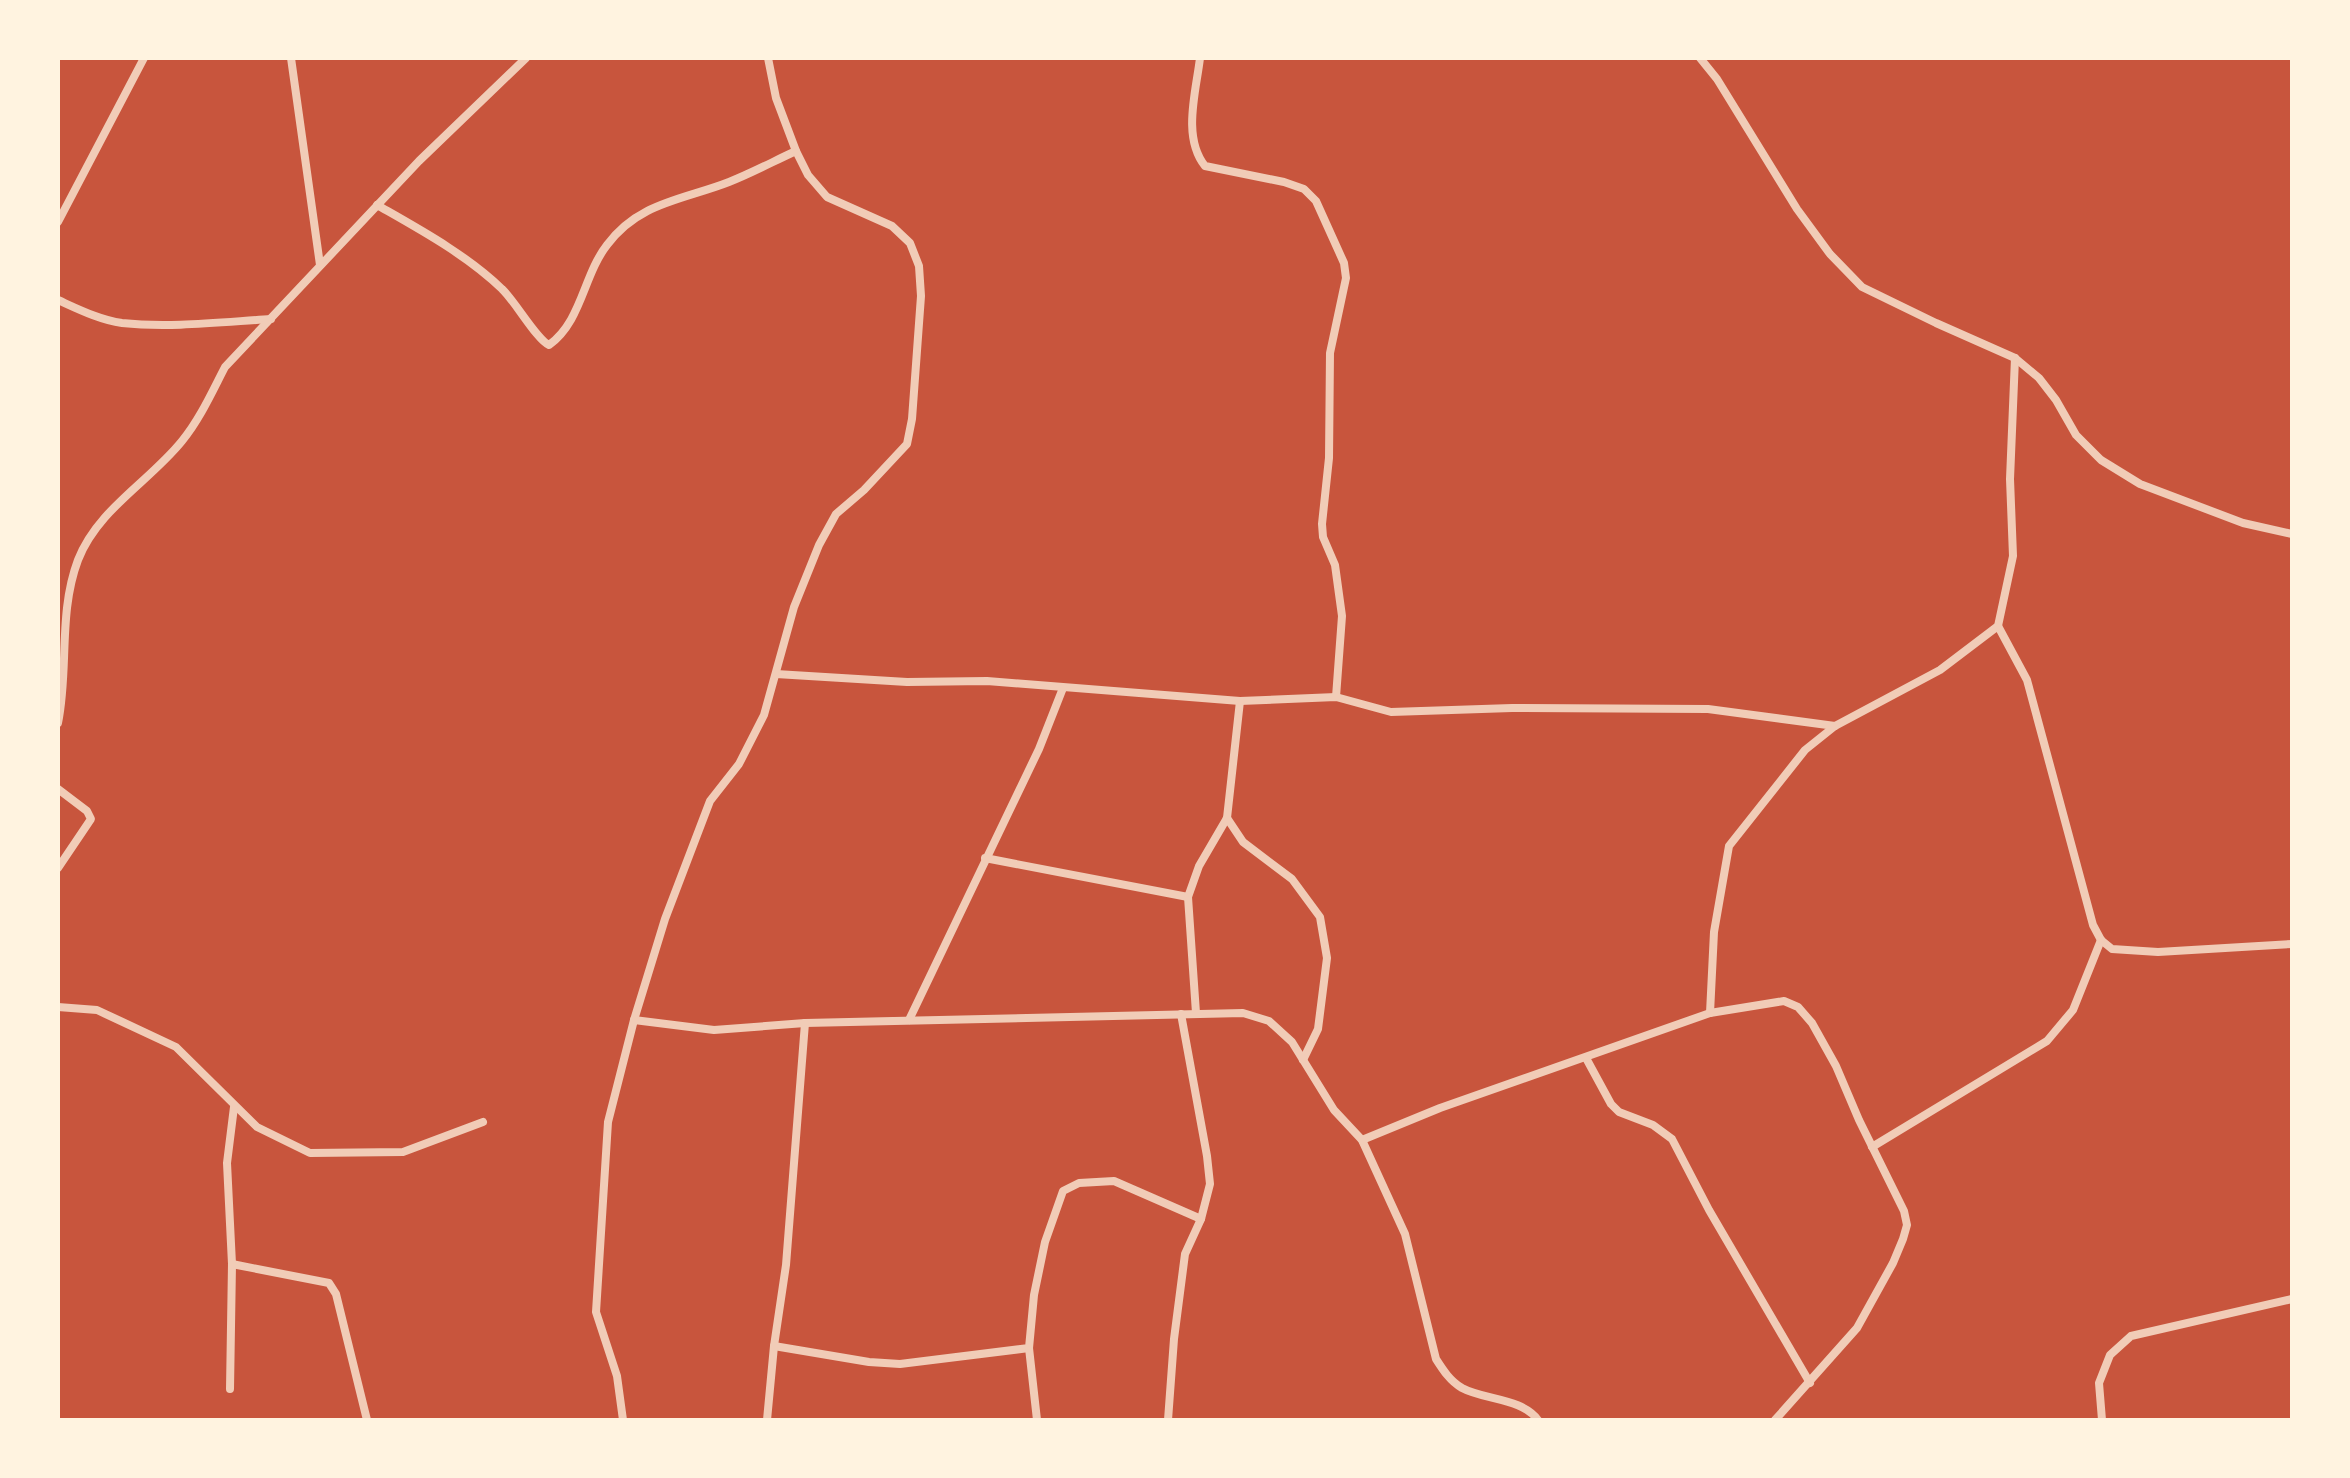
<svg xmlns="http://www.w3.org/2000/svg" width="2350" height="1478" font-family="'DejaVu Sans',sans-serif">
<rect width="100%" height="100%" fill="#c8553d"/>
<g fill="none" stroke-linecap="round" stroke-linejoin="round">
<g stroke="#f1ccb7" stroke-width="8">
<polyline points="291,58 320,265"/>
<path d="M 1200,58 C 1196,92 1182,137 1205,166 L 1284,182 L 1304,189 L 1316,201 L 1344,263 L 1346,278 L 1330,353 L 1329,458 L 1322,524 L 1323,537 L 1335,565 L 1342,616 L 1336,697"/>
<polyline points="1700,58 1717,79 1797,209 1830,254 1862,287 1936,323 2015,358 2039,378 2056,400 2076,435 2101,460 2140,484 2243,523 2292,534"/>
<path d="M 377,205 C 419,229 467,255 502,289 C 515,301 537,340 549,345 C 582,321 583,276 607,245 C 639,202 683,200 729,182 C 752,173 774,161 796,151"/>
<polyline points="58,222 144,58"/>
<path d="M 58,300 C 78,309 100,320 122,323 C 170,328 222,322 271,319"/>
<polyline points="1998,626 2027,680 2093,925 2101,940 2112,949 2158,952 2292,944"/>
<polyline points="776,674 907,682 987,681 1240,701 1336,697 1391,712 1512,708 1708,709 1835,726"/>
<path d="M 58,723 C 69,670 58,613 78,560 C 98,509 149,482 182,441 C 200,419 212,392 225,367 L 419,161 L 526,58"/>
<polyline points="58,789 87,811 91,819 58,868"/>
<polyline points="1227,818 1243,842 1292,879 1320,917 1327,958 1318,1029 1303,1060"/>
<polyline points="985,858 1188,897"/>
<polyline points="58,1007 97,1010 176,1047 257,1127 310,1153 403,1152 483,1122"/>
<polyline points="1196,1013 1188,897 1199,866 1227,818 1240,701"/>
<polyline points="1710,1013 1714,932 1729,846 1805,750 1835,726 1940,670 1998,626 2013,556 2010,479 2015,358"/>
<path d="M 634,1020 L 714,1030 L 805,1023 L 1243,1013 L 1269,1021 L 1292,1042 L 1334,1110 L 1362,1140 L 1405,1234 L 1436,1359 C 1443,1370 1450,1381 1462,1388 C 1484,1400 1522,1398 1538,1420"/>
<polyline points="909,1020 1039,749 1063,688"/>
<polyline points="1586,1058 1611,1104 1619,1112 1653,1125 1672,1139 1709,1210 1810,1383"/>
<polyline points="1362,1140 1440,1108 1710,1013 1784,1001 1798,1007 1812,1023 1836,1066 1859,1120 1904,1211 1907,1225 1903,1239 1893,1263 1857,1328 1775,1420"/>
<polyline points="1872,1147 2047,1041 2073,1010 2101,940"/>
<polyline points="232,1264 329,1283 336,1294 367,1420"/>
<polyline points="774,1346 869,1362 900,1364 1029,1348 1034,1295 1045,1242 1063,1191 1079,1183 1114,1181 1201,1219"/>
<polyline points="1029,1348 1037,1420"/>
<polyline points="230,1389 232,1264 227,1163 234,1107"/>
<polyline points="623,1420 617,1376 596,1312 608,1122 634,1020 665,919 710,801 739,764 764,715 794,607 819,545 836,514 864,490 907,444 912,419 921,296 919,266 910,243 892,226 827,197 808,175 796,151 776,98 768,58"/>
<polyline points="767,1420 774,1346 786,1265 805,1023"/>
<polyline points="1168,1420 1174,1339 1185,1254 1201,1219 1210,1184 1207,1156 1181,1014"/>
<polyline points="2102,1420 2099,1383 2110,1355 2131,1336 2292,1299"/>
</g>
</g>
<rect width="2350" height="1478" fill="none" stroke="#fff3e0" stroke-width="120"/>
</svg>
